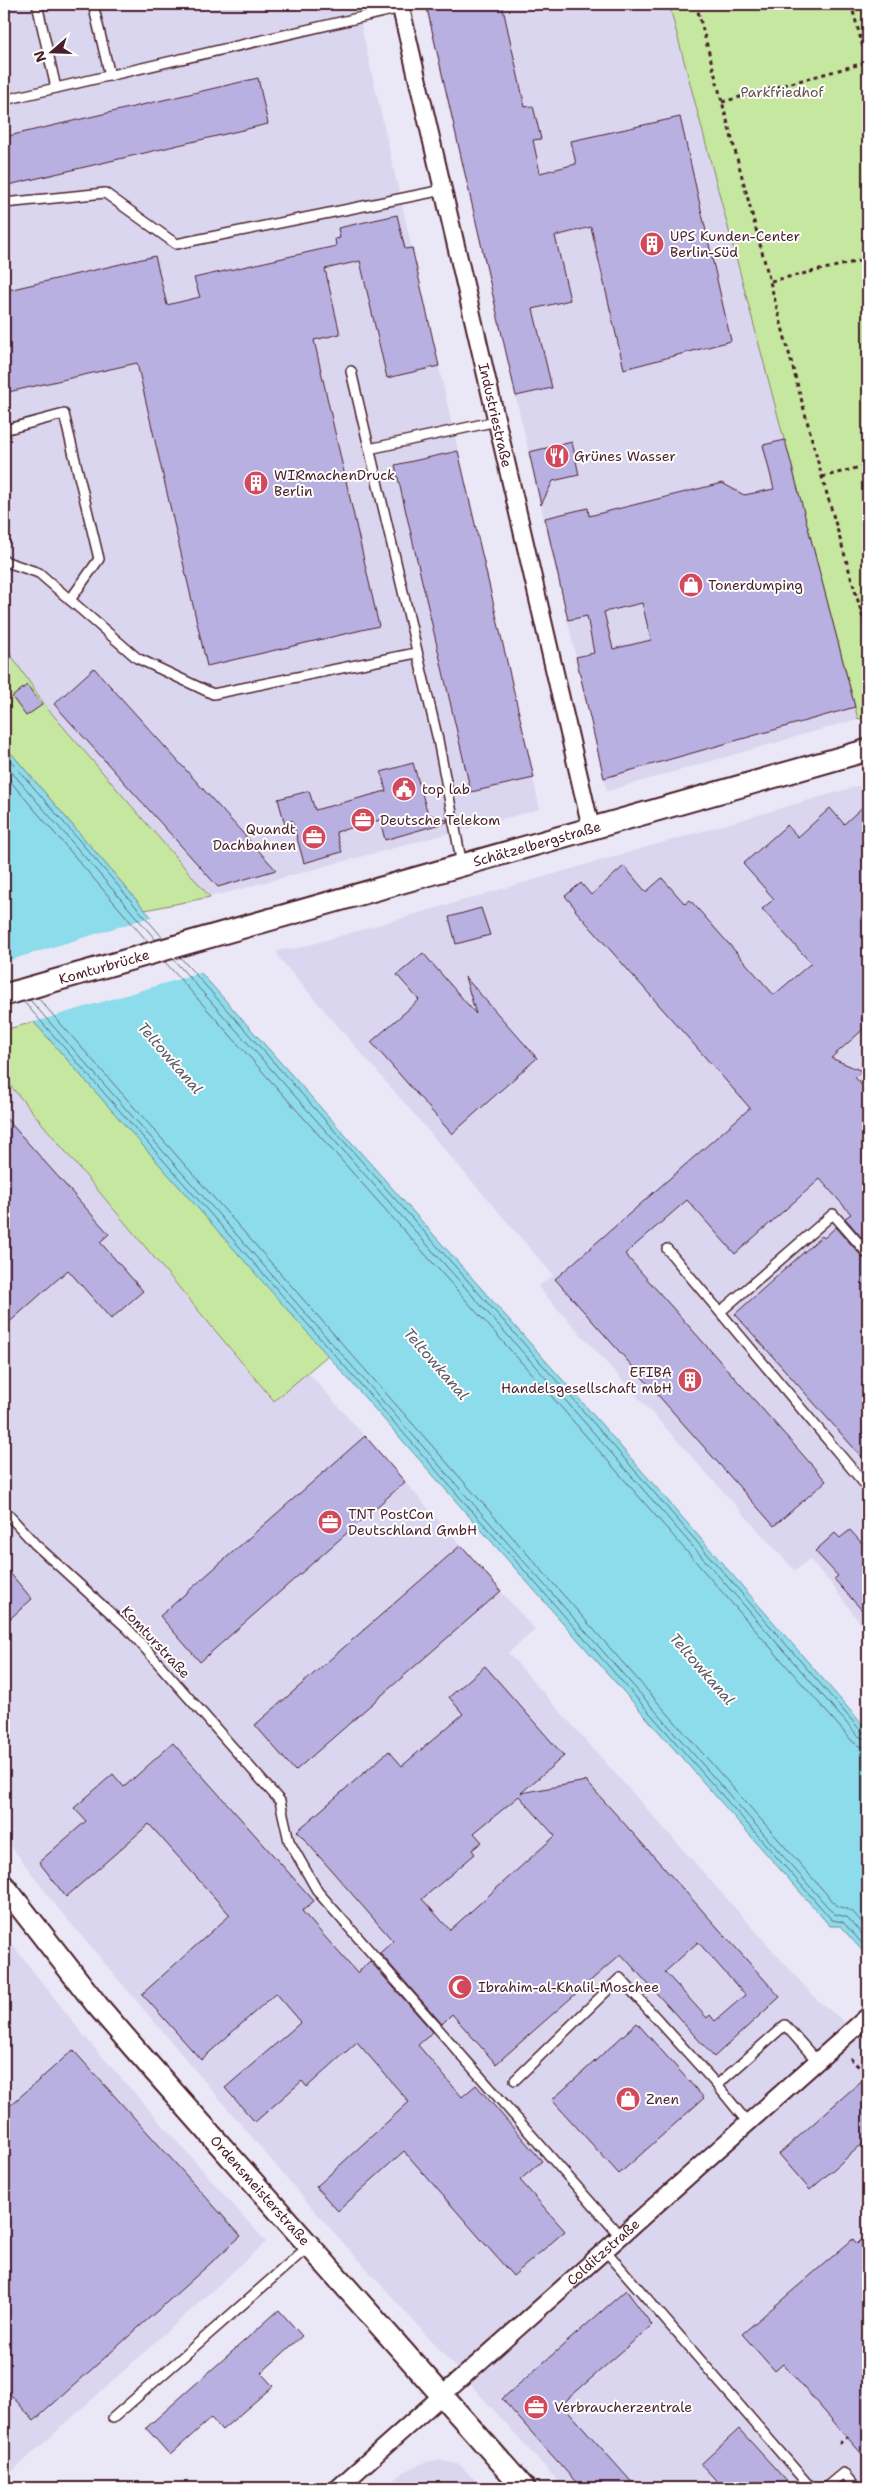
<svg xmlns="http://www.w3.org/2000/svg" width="872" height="2492" font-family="'Shantell Sans',sans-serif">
<rect width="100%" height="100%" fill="#eae7f6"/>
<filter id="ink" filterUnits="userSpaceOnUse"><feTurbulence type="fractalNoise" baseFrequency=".02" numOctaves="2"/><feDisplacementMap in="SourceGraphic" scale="10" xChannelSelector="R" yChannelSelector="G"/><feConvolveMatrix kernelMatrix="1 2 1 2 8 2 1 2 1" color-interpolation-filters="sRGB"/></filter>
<g filter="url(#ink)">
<g fill="#dbd6f0">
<polygon points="4,4 356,4 540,809 210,897 47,708 4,645"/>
<polygon points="425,4 669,4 858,719 607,791"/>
<polygon points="868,783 868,1634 830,1582 809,1559 795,1571 538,1287 553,1275 279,958 277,951 302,947"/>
<polygon points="4,1078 273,1401 308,1372 535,1630 508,1653 817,2000 868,2040 868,2488 564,2488 311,2207 57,1907 4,1837"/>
<polygon points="4,1934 85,2037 266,2242 4,2479"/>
<polygon points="437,2460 459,2464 483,2488 384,2488 403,2472 425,2462"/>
</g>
<g fill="#c5e7a0" stroke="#888366">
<polygon points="669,4 868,4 868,716 858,719"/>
<polygon points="4,645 47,708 210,897 145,910 4,745"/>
<polygon points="34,1022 328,1355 274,1401 4,1078 4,1030"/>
</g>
<polygon fill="#8ddceb" stroke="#72909e" points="4,745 145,910 568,1386 868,1731 868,1957 840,1926 830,1926 34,1022 4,985"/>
<polygon fill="#eae7f6" points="154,916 203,972 31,1023 4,989 4,962"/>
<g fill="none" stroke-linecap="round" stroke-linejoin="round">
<g stroke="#656b78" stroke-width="1">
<polyline points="4,753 163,938"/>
<polyline points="4,763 156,940"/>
<polyline points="4,774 148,942"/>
<polyline points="180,957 564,1389 862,1732 868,1734"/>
<polyline points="173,959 559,1393 858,1736 868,1740"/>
<polyline points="165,962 553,1398 852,1741 859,1746 868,1748"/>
<polyline points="38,998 837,1906 852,1911 868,1929"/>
<polyline points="30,1000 834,1914 847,1917 868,1941"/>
<polyline points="24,1002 832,1920 843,1922 868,1950"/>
</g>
</g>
<g fill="#b9b0e2" stroke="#4a1f2b" fill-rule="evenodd">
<polygon points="426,4 502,4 525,107 533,106 541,139 533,140 540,173 576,164 571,141 680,117 731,341 624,369 591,227 555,236 570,300 533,309 552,388 516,396"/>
<polygon points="258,78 268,124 4,186 4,137"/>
<polygon points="397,215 405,249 412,248 439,366 387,378 360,261 325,269 340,334 314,340 379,626 207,666 137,363 4,393 4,291 155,256 167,305 200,297 194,278 336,246 335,239 340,238 338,228"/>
<path d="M 785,440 L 855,707 L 604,778 L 576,657 L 594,653 L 587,616 L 568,620 L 545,518 L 588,508 L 589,516 L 722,483 L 744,495 L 774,489 L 763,445 ZM 642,603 L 651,640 L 613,649 L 604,612 Z"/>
<polygon points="572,442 579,475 553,481 541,505 529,452"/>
<polygon points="458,451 534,778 471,792 395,465"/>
<polygon points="94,668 276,870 218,887 54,704"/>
<polygon points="27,685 42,705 26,716 12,697"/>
<polygon points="413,763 428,814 447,820 447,822 385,840 380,820 336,832 342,852 304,863 292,820 287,832 278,799 309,791 315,810 386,791 381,772"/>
<polygon points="868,802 868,1013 861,1019 867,1026 831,1058 862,1071 855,1077 868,1093 868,1245 845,1218 851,1214 820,1179 735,1254 687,1200 625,1254 826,1481 774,1526 555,1279 750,1108 575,910 576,909 565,896 581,883 591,895 624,866 646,892 662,878 685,904 690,900 774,995 811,963 762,909 774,899 743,864 787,825 798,837 830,808 844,824"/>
<polygon points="481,908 490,935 456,944 449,917"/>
<polygon points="423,953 476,1014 465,977 537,1058 452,1134 371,1042 419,1000 397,975"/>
<polygon points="4,1116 109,1234 100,1242 143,1291 111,1319 68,1270 4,1327"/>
<polygon points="836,1227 863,1258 868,1260 868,1464 735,1314 822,1236 824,1238"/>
<polygon points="365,1436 405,1482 200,1662 160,1616"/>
<polygon points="850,1530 868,1550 868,1617 834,1579 838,1576 815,1551 835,1533 840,1538"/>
<polygon points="461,1545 501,1591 295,1771 255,1725"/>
<polygon points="4,1566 32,1599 4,1624"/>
<path d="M 485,1666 L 564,1756 L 521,1793 L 586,1781 L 780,1997 L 714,2057 L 621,1954 L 496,2064 L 452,2014 L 442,2024 L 380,1953 L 393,1941 L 297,1831 L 389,1751 L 402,1766 L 463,1714 L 449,1697 ZM 519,1796 L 555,1836 L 450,1930 L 422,1899 L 475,1854 L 472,1850 L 482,1842 L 474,1833 ZM 698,1942 L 745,1995 L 715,2021 L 710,2015 L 707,2018 L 665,1972 Z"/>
<polygon points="173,1743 314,1901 302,1911 357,1973 370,1961 433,2032 418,2045 462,2097 476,2085 542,2161 520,2180 565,2231 513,2276 404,2151 338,2211 316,2187 409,2102 357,2042 307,2087 302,2081 255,2122 225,2088 301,2022 276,1993 201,2060 142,1994 230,1915 149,1824 66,1897 39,1862 86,1821 74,1808 113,1774 124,1787"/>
<polygon points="637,2023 704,2098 619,2174 552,2100"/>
<polygon points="73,2050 241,2236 34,2421 4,2387 4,2111"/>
<polygon points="868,2075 868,2139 810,2190 779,2154"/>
<polygon points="868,2234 868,2461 783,2364 775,2371 742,2334 853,2239 857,2244"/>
<polygon points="626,2290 652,2325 562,2404 637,2488 581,2488 502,2399"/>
<polygon points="279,2310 302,2336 261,2373 273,2386 222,2430 211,2418 170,2455 146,2428"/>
<polygon points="739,2429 793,2488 723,2488 701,2464"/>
</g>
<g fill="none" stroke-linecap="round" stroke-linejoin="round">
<defs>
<g id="service">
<polyline points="93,4 110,76"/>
<polyline points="56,88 401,8"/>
<polyline points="4,100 56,88 37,4"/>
<polyline points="4,203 105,193 176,244 443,190"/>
<polyline points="351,371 438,740 462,865"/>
<polyline points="4,430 64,414 99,559 70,600"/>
<polyline points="369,449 497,421"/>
<polyline points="4,561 39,573 137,658 213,694 416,653"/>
<polyline points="667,1249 868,1488"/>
<polyline points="720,1312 833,1214 868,1254"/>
<polyline points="4,1510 35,1544 128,1629 280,1801 289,1841 318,1892 621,2237"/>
<polyline points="515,2080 620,1978 717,2085"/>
<polyline points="748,2123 717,2085 785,2025 817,2061"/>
<polyline points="605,2250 811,2488"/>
<polyline points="113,2418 309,2246"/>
<polyline points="825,2488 843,2473 856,2488"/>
</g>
<g id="minor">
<path id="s1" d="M 400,4 L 591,828"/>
<path id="s2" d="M 338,2488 L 868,2016"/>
</g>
<g id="tertiary">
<path id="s3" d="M 4,995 L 868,750"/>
<path id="s4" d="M 4,1886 L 97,2005 L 135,2049 L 524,2488"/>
</g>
</defs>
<use href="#service" stroke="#4a1f2b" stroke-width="12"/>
<use href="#minor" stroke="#4a1f2b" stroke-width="20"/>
<use href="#tertiary" stroke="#4a1f2b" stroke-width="25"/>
<g stroke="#4a1f2b" stroke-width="3" stroke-dasharray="4 4" stroke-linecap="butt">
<polyline points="696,4 822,477 868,635"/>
<polyline points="851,4 868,65"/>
<polyline points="722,102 868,62"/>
<polyline points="771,281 868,259"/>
<polyline points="822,477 868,465"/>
<polyline points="850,2058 859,2067 868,2059"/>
<polyline points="839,2444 848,2436"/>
</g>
<use href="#service" stroke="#fff" stroke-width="9"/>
<use href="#minor" stroke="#fff" stroke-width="16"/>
<use href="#tertiary" stroke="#fff" stroke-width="21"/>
</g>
</g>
<defs>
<symbol id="building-disc" viewBox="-11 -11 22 22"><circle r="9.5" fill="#d1495b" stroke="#fff"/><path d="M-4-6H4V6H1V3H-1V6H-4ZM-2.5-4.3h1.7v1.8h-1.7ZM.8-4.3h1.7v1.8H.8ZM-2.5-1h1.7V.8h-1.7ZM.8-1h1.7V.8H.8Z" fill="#fff"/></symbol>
<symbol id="restaurant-disc" viewBox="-11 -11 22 22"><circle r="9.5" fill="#d1495b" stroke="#fff"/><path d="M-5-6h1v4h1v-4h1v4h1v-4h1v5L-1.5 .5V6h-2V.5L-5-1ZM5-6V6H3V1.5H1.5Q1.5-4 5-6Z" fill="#fff"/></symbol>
<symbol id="shop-disc" viewBox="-11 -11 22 22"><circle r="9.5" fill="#d1495b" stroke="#fff"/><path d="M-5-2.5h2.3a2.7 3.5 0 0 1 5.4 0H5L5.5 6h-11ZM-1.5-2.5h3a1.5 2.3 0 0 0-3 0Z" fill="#fff"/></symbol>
<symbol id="civic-disc" viewBox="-11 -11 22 22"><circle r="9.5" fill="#d1495b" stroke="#fff"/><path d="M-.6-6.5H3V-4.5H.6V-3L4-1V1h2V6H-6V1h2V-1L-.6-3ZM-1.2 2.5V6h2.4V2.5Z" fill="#fff"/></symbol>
<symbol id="office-disc" viewBox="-11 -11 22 22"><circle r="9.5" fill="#d1495b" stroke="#fff"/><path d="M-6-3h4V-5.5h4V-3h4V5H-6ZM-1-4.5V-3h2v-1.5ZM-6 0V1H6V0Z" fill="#fff"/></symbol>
<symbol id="mosque-disc" viewBox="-11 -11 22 22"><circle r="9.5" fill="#d1495b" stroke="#fff"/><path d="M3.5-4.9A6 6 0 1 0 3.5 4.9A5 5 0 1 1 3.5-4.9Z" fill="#fff"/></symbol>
</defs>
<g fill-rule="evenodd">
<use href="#building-disc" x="638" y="230" width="28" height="28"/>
<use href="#restaurant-disc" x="543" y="442" width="28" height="28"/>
<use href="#building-disc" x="242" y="469" width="28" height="28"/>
<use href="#shop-disc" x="677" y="571" width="28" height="28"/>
<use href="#civic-disc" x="390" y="775" width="28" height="28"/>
<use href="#office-disc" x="349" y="806" width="28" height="28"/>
<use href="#office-disc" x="300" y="823" width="28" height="28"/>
<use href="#building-disc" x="676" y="1366" width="28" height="28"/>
<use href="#office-disc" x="316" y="1508" width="28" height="28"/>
<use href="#mosque-disc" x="446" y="1973" width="28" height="28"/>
<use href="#shop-disc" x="614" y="2085" width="28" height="28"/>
<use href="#office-disc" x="522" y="2393" width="28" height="28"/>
</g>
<g text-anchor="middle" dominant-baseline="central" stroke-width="4" stroke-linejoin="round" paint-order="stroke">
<g font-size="14" fill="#695148" stroke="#fff">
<text x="782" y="92">Parkfriedhof</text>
</g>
<g font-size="14" fill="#4a1f2b" stroke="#fff" text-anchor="start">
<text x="670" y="236">UPS Kunden-Center<tspan x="670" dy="16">Berlin-Süd</tspan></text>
<text x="574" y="456">Grünes Wasser</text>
<text x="274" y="475">WIRmachenDruck<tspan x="274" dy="16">Berlin</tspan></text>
<text x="708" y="585">Tonerdumping</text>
<text x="422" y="789">top lab</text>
<text x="380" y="820">Deutsche Telekom</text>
<text x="296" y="829" text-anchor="end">Quandt<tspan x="296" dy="16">Dachbahnen</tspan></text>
<text x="672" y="1372" text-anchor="end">EFIBA<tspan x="672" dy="16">Handelsgesellschaft mbH</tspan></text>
<text x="348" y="1514">TNT PostCon<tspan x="348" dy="16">Deutschland GmbH</tspan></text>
<text x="478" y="1987">Ibrahim-al-Khalil-Moschee</text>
<text x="646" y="2099">Znen</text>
<text x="554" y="2407">Verbraucherzentrale</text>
</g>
<g font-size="14" fill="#4a1f2b" stroke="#fff">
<text stroke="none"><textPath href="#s1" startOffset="422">Industriestraße</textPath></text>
<text stroke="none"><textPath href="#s3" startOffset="554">Schätzelbergstraße</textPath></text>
<text stroke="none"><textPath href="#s3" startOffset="104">Komturbrücke</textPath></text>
<text transform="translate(156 1642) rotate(47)">Komturstraße</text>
<text stroke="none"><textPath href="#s4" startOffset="398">Ordensmeisterstraße</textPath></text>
<text stroke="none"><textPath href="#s2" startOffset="355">Colditzstraße</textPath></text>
</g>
<g font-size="15" font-style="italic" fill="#5e5865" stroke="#fff">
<text transform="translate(170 1058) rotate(49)">Teltowkanal</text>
<text transform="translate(436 1364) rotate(49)">Teltowkanal</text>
<text transform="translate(702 1669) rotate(49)">Teltowkanal</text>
</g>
</g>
<rect width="872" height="2492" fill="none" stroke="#fff" stroke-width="20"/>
<rect x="10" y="10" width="852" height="2472" fill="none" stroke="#4a1f2b" stroke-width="2" filter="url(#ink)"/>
<g transform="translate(52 52) rotate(250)" stroke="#ffffff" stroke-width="4" paint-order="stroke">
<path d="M0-4L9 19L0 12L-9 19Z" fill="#4a1f2b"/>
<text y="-8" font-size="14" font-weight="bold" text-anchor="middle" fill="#4a1f2b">N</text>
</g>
</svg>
